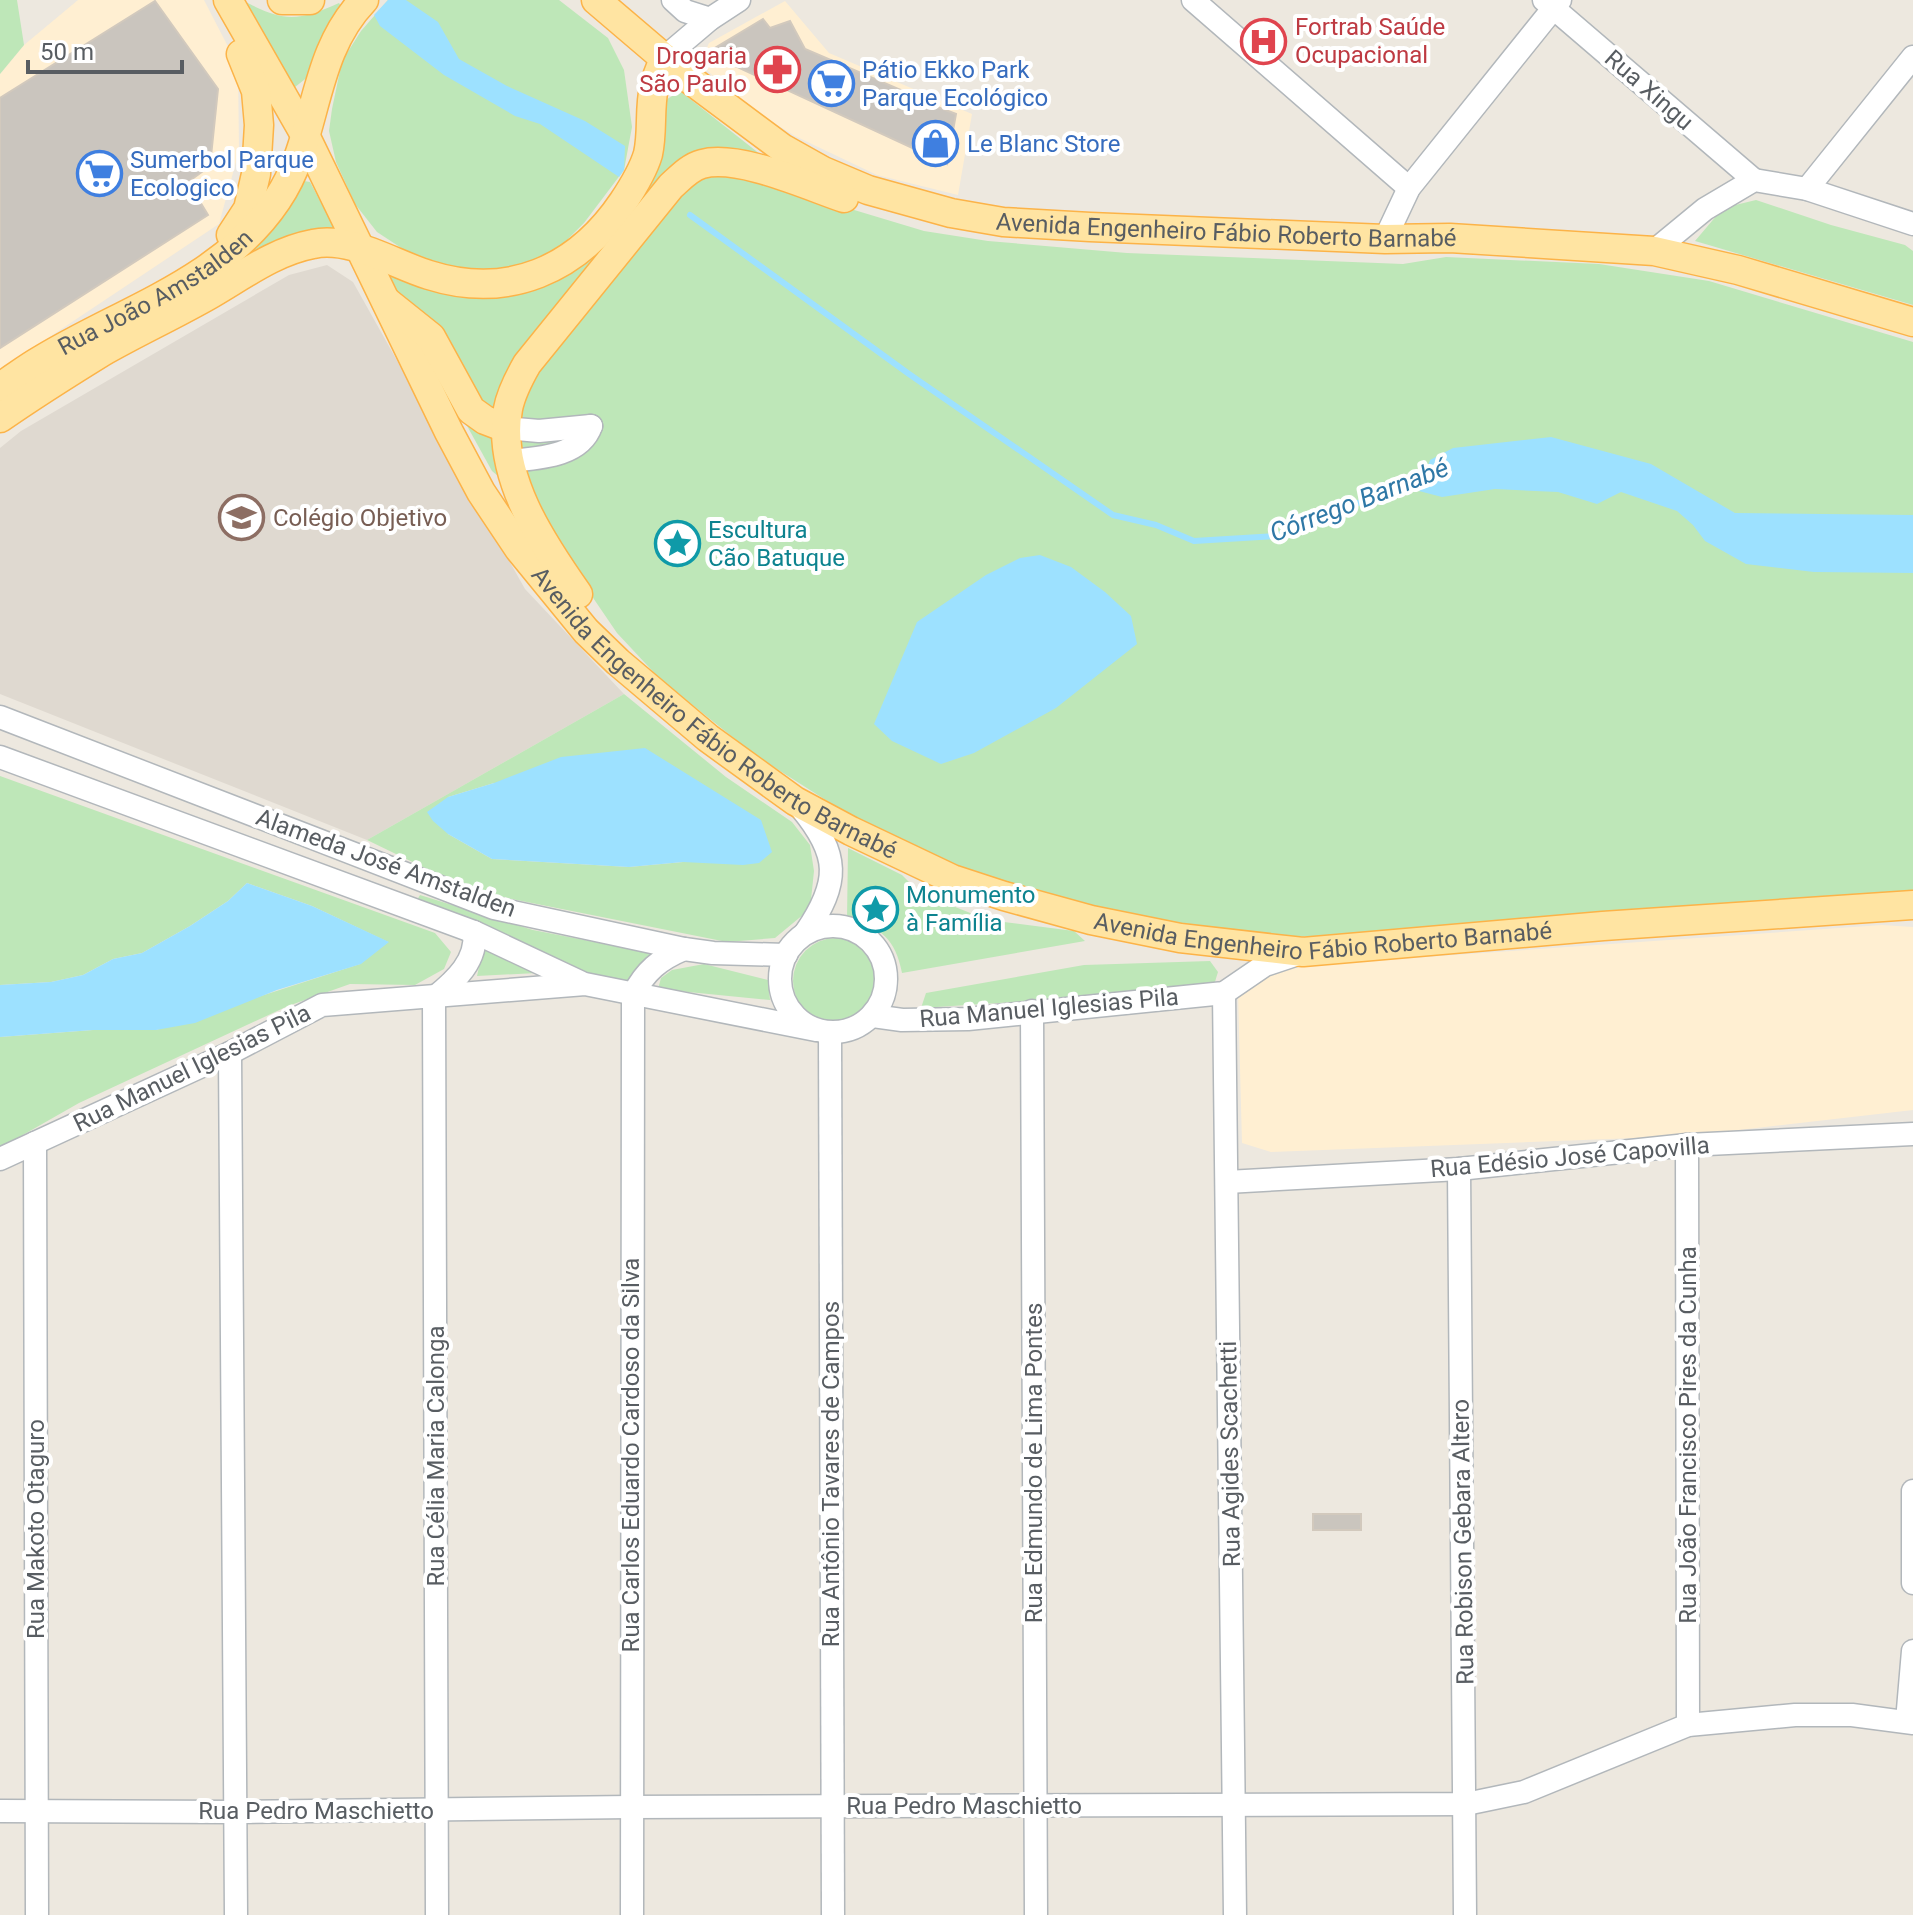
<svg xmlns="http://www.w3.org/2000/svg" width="1913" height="1915" font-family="Roboto,sans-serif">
<rect width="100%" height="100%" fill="#ede8df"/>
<g fill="#ffefd2">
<polygon points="78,0 204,0 238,66 239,151 219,224 0,370 0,348 208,215 188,182 210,166 218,89 155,1 0,98 0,74 24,45"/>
<polygon points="785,1 829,53 972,114 958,195 877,175 795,136 737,100 700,63 709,43"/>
<polygon points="1882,925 1913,927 1913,1110 1687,1136 1271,1152 1242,1143 1238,992 1282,967"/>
</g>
<polygon fill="#dfd9d0" points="327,265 353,282 525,589 624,694 367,840 0,694 0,448 21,431 289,275"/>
<g fill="#bee7b8" fill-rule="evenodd">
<polygon points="0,0 17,0 24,45 0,74"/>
<path d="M 242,0 C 283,22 297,22 339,3 L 343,9 L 318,45 L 309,76 L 290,91 Z"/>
<polygon points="388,0 559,0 608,38 624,70 632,127 624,170 584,223 554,253 523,265 490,272 456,269 415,257 377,232 355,204 336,162 329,131 332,109 342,61 361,31"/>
<polygon points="680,91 765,158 710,152 494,416 396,298 384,271 440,292 479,298 529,289 597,251 661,103"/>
<polygon points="718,175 741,176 924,231 988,241 1127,253 1403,264 1446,257 1599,264 1709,281 1913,342 1913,893 1324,937 1227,934 1118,915 974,874 907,846 832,804 755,755 660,679 617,633 553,539 524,476 516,425 520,396 567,331 685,189 700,180"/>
<path d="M 304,181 L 310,182 L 335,229 L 215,278 C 251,249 284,224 304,181 Z"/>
<polygon points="1756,200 1831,225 1905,245 1913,251 1913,305 1695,241 1723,208"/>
<polygon points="424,348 495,434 504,481 492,471"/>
<path d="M 624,694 L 726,777 L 792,822 L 810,845 L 814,871 L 810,909 L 775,938 L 727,942 L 502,897 L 429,870 L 367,840 ZM 494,783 L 683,862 L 629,867 L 492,859 L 448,834 L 448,797 Z"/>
<polygon points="0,776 435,933 451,952 444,969 415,985 350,984 288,1006 79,1103 0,1148 0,1037 93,1030 156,1030 360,964 388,942 312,906 247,883 228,901 190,926 142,953 113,959 83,975 51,982 0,985"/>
<path d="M 848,848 L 902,875 L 920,893 L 988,920 L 1074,931 L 1085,941 L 902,973 C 896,940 880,925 847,919 Z"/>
<polygon points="420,895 533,930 656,954 630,982 594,978 417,900"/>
<circle cx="836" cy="981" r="43"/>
<polygon points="483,949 537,973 477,976"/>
<polygon points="1210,961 1218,972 1214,985 1200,990 921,1008 926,993 1084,965"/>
<polygon points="704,964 768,980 770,1000 658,989 661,978 672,970"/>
</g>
<g fill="#9de1ff">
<polygon points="388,0 406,0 438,22 459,59 507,86 585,121 625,146 624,170 619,177 540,124 515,116 444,75 380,26 374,15"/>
<polygon points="1551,437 1651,464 1735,513 1913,515 1913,573 1814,572 1746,564 1705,541 1693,525 1677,511 1621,492 1597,504 1558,492 1495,489 1442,497 1419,491 1430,460 1453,448"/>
<polygon points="1040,555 1071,567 1105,592 1131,616 1137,644 1056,708 974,753 941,764 892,741 874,724 917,622 986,575 1020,558"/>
<polygon points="645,748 761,820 772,852 759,863 743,865 683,862 629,867 492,859 448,834 433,821 427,812 448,797 494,783 561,757"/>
<polygon points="247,883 312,906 389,942 361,964 277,990 195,1023 156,1030 93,1030 0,1037 0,985 51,982 83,975 113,959 142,953 190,926 228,901"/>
</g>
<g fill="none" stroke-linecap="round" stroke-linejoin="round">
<polyline stroke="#9de1ff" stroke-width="6" points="690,215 909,374 1113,515 1156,525 1194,541 1276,536 1430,474"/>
</g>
<g fill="#cac5be" stroke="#d2c9bd" stroke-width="2">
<polygon points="155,1 218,89 210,166 188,182 208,215 0,348 0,98"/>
<polygon points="763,19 770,28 790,21 805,49 908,93 906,95 956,114 947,164 720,59 715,48"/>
<rect x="1313" y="1514" width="48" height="16"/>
</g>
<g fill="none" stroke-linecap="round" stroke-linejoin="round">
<defs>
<g id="minor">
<polyline points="673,0 685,11 710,19"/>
<polyline points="1193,0 1409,188"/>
<polyline points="1544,0 1754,180"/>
<polyline points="664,58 710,19 739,0"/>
<polyline points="1807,189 1913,57"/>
<polyline points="1385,239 1409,188 1560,0"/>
<polyline points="1654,251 1705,209 1754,180 1807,189 1913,224"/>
<polyline points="506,428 539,431 591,426"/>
<path d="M 510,461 C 537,458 580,457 591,426"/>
<polyline points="0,717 494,908 684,949 713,953 786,955"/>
<polyline points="0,757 474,932 580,982"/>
<path d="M 801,808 C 840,855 840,882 806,932"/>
<circle cx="833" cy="979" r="53"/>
<polyline points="1224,993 1235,1915"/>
<polyline points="434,997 437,1915"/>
<path d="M 435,997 C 455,981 478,960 474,932"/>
<polyline points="1032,1011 1036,1915"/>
<polyline points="873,1016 902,1020 968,1019 1224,993 1265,965 1298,954"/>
<polyline points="830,1033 833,1915"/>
<polyline points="230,1053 236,1915"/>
<polyline points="35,1143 37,1915"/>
<polyline points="1687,1145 1688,1725"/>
<polyline points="0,1159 230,1053 322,1005 585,984 816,1030"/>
<polyline points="1459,1169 1465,1915"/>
<polyline points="1227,1182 1459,1169 1687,1145 1913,1134"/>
<polyline points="1913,1491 1913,1583"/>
<polyline points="1907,1721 1913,1651"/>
<polyline points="0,1811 236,1812 630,1807 1466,1804 1524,1792 1688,1725 1795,1715 1852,1715 1913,1723"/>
<path d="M 632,1915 L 633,995 C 645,971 660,959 684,949"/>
</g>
<g id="major">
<path id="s1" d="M 228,0 L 304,133 L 449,432 L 481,492 L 519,549 L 586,631 L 618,662 L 708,738 L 795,801 L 851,831 L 952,879 L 1004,896 L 1091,920 L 1180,938 L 1303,952 L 1603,926 L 1913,905"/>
<polyline points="282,0 310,0"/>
<path id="s2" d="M 596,0 L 684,75 L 782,148 L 823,171 L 868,190 L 951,213 L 1003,222 L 1090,227 L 1385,239 L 1450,238 L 1654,251 L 1738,270 L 1913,322"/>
<polyline points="231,235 248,209 256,174 259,125 256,91 241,54"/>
<polyline points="386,301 431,337 471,410 485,420 506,428"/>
<path id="s3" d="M 0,387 C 14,378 27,368 41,360 C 121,311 222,282 277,200 C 319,139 309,57 364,0"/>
<path d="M 0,418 C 33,395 68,373 102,352 C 137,332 174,315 209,295 C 242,276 275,251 313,244 C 351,236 393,264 429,275 C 508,300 577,270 623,202 C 633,187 643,171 648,154 C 653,132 649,109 654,87 C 656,77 661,68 664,58"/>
<path d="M 578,594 C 542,543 496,475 508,409 C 511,393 519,378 527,364 L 671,186 C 680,178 690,167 702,164 C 739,154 808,186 844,198"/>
</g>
</defs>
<use href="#minor" stroke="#b2b7bb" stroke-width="25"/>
<use href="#major" stroke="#fcb348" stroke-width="31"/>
<use href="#minor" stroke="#fff" stroke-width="22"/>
<use href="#major" stroke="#ffe4a2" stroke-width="28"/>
</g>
<defs>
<symbol id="hospital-ring" viewBox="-11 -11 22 22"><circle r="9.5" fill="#fff" stroke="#e0444e" stroke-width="1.5"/><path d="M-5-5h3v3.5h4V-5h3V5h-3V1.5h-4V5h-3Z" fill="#e0444e"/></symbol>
<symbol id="pharmacy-ring" viewBox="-11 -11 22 22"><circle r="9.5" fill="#fff" stroke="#e0444e" stroke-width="1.5"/><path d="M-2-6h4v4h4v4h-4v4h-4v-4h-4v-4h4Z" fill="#e0444e"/></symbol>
<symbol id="supermarket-ring" viewBox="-11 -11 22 22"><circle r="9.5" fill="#fff" stroke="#3f7fe0" stroke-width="1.5"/><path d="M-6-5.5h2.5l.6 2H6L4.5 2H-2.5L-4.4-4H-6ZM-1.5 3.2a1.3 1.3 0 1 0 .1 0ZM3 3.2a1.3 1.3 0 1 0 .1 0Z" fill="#3f7fe0"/></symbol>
<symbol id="shop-ring" viewBox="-11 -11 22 22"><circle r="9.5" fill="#fff" stroke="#3f7fe0" stroke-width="1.5"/><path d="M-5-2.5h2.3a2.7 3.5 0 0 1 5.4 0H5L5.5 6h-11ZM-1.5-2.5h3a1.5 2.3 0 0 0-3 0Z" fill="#3f7fe0"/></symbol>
<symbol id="school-ring" viewBox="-11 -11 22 22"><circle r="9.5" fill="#fff" stroke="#8d6e63" stroke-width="1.5"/><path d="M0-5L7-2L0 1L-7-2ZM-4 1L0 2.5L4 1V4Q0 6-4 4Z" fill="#8d6e63"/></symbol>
<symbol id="sight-ring" viewBox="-11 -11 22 22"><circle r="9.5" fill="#fff" stroke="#0f9aa8" stroke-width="1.5"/><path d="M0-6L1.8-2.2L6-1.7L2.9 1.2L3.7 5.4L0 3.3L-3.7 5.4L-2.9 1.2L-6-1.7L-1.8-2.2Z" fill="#0f9aa8"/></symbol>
</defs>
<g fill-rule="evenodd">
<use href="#hospital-ring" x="1238" y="16" width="51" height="51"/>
<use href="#pharmacy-ring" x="752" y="44" width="51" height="51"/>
<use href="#supermarket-ring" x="806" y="58" width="51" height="51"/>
<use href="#shop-ring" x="910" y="118" width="51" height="51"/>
<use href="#supermarket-ring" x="74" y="148" width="51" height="51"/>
<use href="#school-ring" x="216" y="492" width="51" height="51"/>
<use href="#sight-ring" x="652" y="518" width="51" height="51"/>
<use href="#sight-ring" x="850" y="884" width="51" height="51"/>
</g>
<g text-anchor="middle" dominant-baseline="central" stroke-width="8" stroke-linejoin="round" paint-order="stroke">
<g font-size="24" fill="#be3a42" stroke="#fff" text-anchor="start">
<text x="1295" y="27">Fortrab Saúde<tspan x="1295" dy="28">Ocupacional</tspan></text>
<text x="747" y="56" text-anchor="end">Drogaria<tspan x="747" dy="28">São Paulo</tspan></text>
</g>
<g font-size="24" fill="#366cbe" stroke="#fff" text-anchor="start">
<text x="862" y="70">Pátio Ekko Park<tspan x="862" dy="28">Parque Ecológico</tspan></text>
<text x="967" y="144">Le Blanc Store</text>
<text x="130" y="160">Sumerbol Parque<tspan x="130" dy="28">Ecologico</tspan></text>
</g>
<g font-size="24" fill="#585d62" stroke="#fff">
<text transform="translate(1649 90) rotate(41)">Rua Xingu</text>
<text stroke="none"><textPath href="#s2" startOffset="696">Avenida Engenheiro Fábio Roberto Barnabé</textPath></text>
<text stroke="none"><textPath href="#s3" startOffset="182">Rua João Amstalden</textPath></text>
<text stroke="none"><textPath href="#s1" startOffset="880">Avenida Engenheiro Fábio Roberto Barnabé</textPath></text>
<text transform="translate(386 863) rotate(20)">Alameda José Amstalden</text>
<text stroke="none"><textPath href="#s1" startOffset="1552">Avenida Engenheiro Fábio Roberto Barnabé</textPath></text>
<text transform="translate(1049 1008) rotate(-5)">Rua Manuel Iglesias Pila</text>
<text transform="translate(192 1068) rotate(-26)">Rua Manuel Iglesias Pila</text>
<text transform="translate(1570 1157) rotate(-5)">Rua Edésio José Capovilla</text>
<text transform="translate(1688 1435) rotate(-90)">Rua João Francisco Pires da Cunha</text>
<text transform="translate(1230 1454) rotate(-91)">Rua Agides Scachetti</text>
<text transform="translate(631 1455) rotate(-90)">Rua Carlos Eduardo Cardoso da Silva</text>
<text transform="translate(436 1456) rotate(-90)">Rua Célia Maria Calonga</text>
<text transform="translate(1034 1463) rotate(-90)">Rua Edmundo de Lima Pontes</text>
<text transform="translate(831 1474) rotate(-90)">Rua Antônio Tavares de Campos</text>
<text transform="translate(36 1529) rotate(-90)">Rua Makoto Otaguro</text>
<text transform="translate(1463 1542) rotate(-91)">Rua Robison Gebara Altero</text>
<text x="964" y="1806">Rua Pedro Maschietto</text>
<text x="316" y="1811">Rua Pedro Maschietto</text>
</g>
<g font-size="24" fill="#785e54" stroke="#fff" text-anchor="start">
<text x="273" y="518">Colégio Objetivo</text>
</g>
<g font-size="24" fill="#0d838f" stroke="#fff" text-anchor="start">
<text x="708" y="530">Escultura<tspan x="708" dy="28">Cão Batuque</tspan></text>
<text x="906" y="895">Monumento<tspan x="906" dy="28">à Família</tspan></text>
</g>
<g font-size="26" font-style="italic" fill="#2f78a6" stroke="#fff">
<text transform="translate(1359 500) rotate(-21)">Córrego Barnabé</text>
</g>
</g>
<path d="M28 60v12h154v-12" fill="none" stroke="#585d62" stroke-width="4"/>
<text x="40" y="60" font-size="24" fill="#585d62" stroke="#ffffff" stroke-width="6" paint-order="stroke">50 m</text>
</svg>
